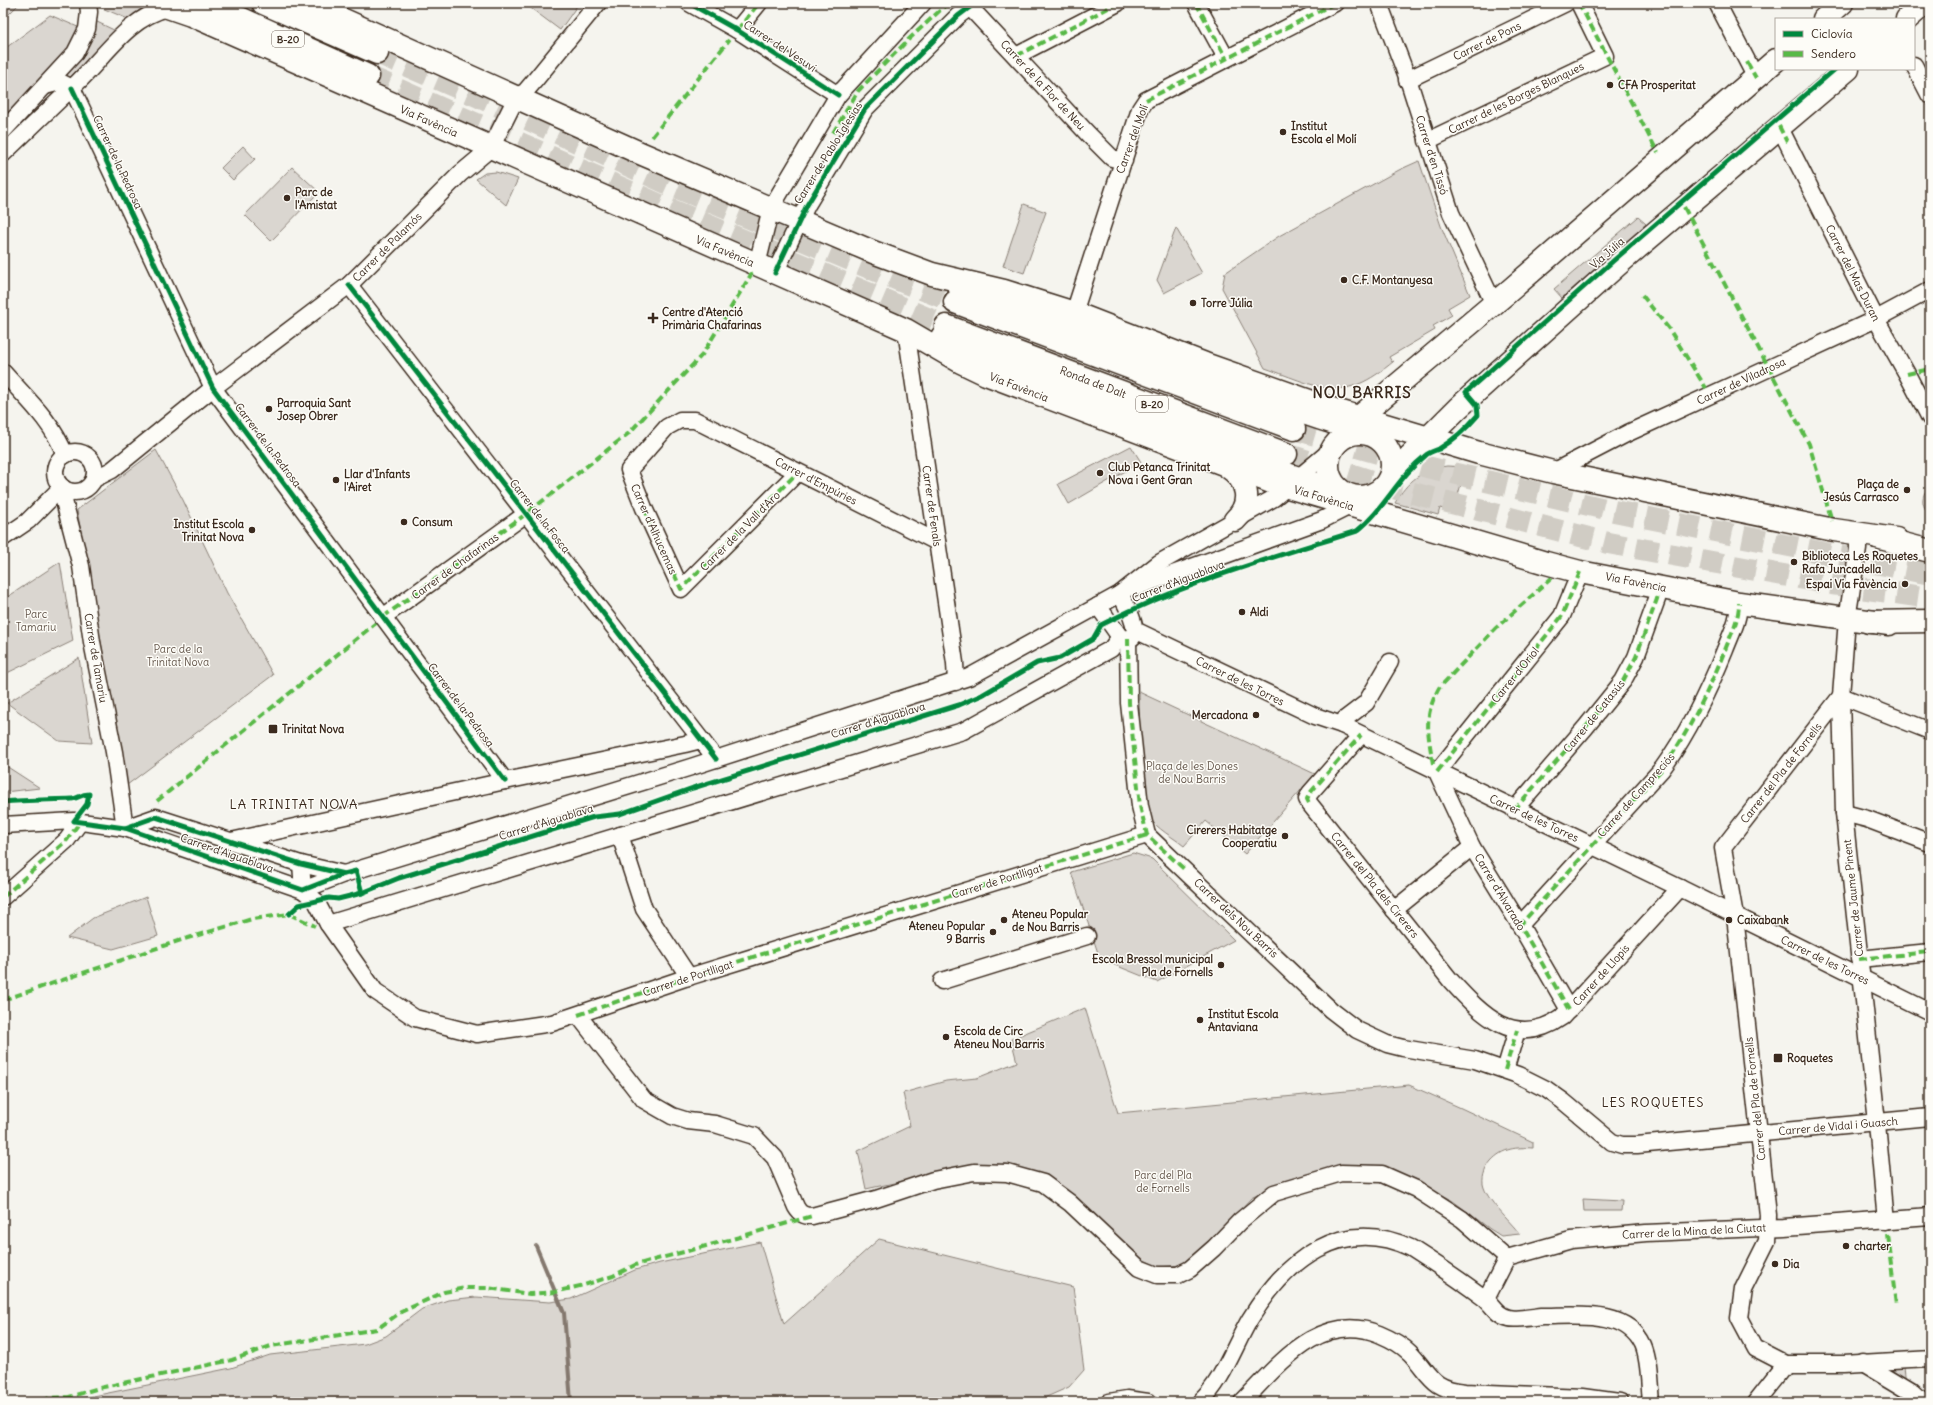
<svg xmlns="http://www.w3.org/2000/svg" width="1933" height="1405" font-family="Delius,sans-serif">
<rect width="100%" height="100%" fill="#f5f4ee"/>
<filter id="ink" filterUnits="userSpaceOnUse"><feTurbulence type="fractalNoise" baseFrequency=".025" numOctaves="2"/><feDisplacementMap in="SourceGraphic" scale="8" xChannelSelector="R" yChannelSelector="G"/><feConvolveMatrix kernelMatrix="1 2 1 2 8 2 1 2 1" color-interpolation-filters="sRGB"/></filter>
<g filter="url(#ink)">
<g fill="#dad6d0" stroke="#8a8077">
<polygon points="12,3 20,3 3,20 3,12"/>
<polygon points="95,3 130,3 142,8 128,19 95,5"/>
<polygon points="524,3 579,3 560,30"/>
<polygon points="50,15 80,28 72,47 3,123 3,50"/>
<polygon points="95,21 116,31 67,80 64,77 77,62"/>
<polygon points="243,146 255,159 233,180 221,168"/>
<path d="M 1419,161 L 1441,226 L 1470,295 L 1448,308 L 1452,315 L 1433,326 L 1435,330 L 1389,357 L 1392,362 L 1394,361 C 1342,405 1323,388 1265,368 L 1222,288 L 1225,273 L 1279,236 L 1399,170 Z"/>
<polygon points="292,167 319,192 271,241 245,215"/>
<polygon points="496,172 518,179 506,205 476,179 485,173"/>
<polygon points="1024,204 1046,212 1024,273 1003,266"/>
<polygon points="1638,217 1646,224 1562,298 1554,289"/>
<polygon points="1176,228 1202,273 1164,293 1157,280"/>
<polygon points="1131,446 1141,462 1069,504 1058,484"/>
<polygon points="156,450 183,500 227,593 273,675 127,785 77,510"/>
<path d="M 1447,466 L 1466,467 L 1453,512 L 1440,508 L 1438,515 L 1395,503 C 1407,481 1423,469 1447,466 Z"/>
<path d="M 1930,486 L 1930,514 C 1920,506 1921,494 1930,486 Z"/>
<polygon points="60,562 73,641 3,675 3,600"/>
<polygon points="79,658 92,743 59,741 7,703"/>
<path d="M 1139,692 L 1315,774 L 1245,854 L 1206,821 L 1184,846 C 1173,837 1157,829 1149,817 C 1138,800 1140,717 1139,692 Z"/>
<polygon points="3,764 40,788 4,792"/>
<polygon points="1133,853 1152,859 1234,940 1157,982 1100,959 1071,872"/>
<polygon points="146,897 158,936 113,949 67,938 93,918"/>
<path d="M 1085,1008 L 1118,1113 L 1409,1085 L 1461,1108 L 1533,1142 L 1533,1148 C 1516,1147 1503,1148 1491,1161 C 1486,1167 1482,1175 1483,1184 C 1486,1200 1510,1221 1520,1234 L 1501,1236 L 1490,1229 L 1453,1201 L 1406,1176 L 1379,1166 L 1339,1166 L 1280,1184 L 1251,1198 L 1231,1220 L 1182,1265 L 1158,1267 L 1131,1253 L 1028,1171 L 1005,1164 L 959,1169 L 866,1189 L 858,1151 L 910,1126 L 903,1093 L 946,1081 L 977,1078 L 1017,1062 L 1011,1039 Z"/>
<polygon points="1583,1199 1622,1201 1621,1211 1584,1211"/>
<polygon points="879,1239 1073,1287 1084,1370 1069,1387 1042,1399 1042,1402 64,1402 231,1368 270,1355 365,1344 386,1336 422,1309 448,1300 476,1297 550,1302 571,1299 635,1270 660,1263 760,1242 784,1324"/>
<polygon points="1877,1367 1907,1368 1909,1386"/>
</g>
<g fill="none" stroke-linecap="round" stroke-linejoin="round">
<polyline stroke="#84786e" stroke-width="4" points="536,1246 564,1313 571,1402"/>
<g stroke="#d0ccc4" stroke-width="22" stroke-dasharray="22 11" stroke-linecap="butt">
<polyline points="377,53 479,97 673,186 908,284 955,302"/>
<polyline points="368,76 658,204 946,326"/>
<polyline points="1294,429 1427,467 1614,511 1930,574"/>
<polyline points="1286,454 1397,489 1608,543 1832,584 1930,598"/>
</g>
<defs>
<g id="street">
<polyline points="689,3 737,30 838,95"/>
<polyline points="966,3 1088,134 1112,158 1124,161"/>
<polyline points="1196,3 1226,58"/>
<polyline points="1379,3 1409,82 1451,213 1494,304"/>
<polyline points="1717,3 1756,78"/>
<polyline points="737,30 759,3"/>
<polyline points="1016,56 1118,3"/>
<polyline points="1914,65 1930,96"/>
<polyline points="1407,80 1566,3"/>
<polyline points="45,86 60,82 72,88 213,388 505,781"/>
<polyline points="1779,126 1876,319 1907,374 1930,418"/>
<polyline points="3,131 75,53 87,29 89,12 88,3"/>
<polyline points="1427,141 1605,56 1579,3"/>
<path d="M 3,154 C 28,130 53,106 78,82 C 105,56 129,17 168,8"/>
<polyline points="757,265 771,208 838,95 923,3"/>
<polyline points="775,273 807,205 865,109 958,16 970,7"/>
<polyline points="349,285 716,759"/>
<polyline points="1074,313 1140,109 1146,100 1335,3"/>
<polyline points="906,330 955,663 956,682"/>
<path d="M 3,372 C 26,398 53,422 65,455"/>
<circle cx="75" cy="472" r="20"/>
<polyline points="798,472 681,589 644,508 629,470 667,427 680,420 695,420 937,542"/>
<polyline points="1553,472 1628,433 1876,319 1930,290"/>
<polyline points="94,479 112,470 213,388 349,285 460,174 491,148 517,96 525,92 536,79 598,3"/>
<polyline points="68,491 64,501 81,566 92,642 114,752 125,828"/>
<polyline points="1858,534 1858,549 1847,619 1841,696 1844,813 1876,1113 1886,1220"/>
<polyline points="3,538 28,521 62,487"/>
<polyline points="1134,588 1322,520 1372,495"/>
<path d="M 1098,606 L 1120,637 C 1151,648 1124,601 1120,594"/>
<polyline points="383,617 526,514"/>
<polyline points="1135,630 1315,716 1342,725 1680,888 1930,1012"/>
<polyline points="1128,638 1129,703 1140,806 1147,835 1331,1010 1357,1030 1387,1044 1403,1048 1475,1060 1518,1075 1546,1089 1563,1101 1612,1142 1622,1145 1637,1145 1930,1117"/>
<polyline points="1841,696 1723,848 1735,916 1768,1215 1767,1241 1743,1289 1739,1318 1755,1348 1786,1364 1843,1364 1930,1359"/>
<polyline points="1841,696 1930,731"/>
<polyline points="1342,725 1345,719 1366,703 1390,662"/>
<path d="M 1361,735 L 1310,793 L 1307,799 L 1309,803 L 1451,981 C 1482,1015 1515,1050 1562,1017 L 1680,888"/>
<polyline points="1514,810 1585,728 1623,681 1636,657 1657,599 1660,587"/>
<polyline points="1844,813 1867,819 1930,843"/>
<polyline points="3,825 74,821 125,828 303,890 344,874 691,767 969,677 1120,594 1159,563 1274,498 1331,450"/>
<polyline points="125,828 156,817 301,864 344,874"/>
<polyline points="620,835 644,909 689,977"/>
<polyline points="231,841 505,781 685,744 701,740"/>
<polyline points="301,864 303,890 316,901 328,924 375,991 415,1018 477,1034 552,1023 685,978 1147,835"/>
<polyline points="3,897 67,840 80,822"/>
<polyline points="1394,910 1472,847"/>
<polyline points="328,924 963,731 1111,649 1120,637"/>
<path d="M 1520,925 L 1662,769 C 1689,732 1708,692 1725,650 C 1731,634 1739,620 1739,603"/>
<polyline points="1859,959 1930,952"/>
<polyline points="942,981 1087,936"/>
<polyline points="1569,1010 1520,925 1472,847 1437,772 1562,616 1580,572"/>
<path d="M 578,1015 L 644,1100 L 672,1116 L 688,1121 L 715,1124 L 754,1136 L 775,1158 L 796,1207 C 800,1214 804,1216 812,1216 L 876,1199 L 933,1180 L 974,1172 L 1007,1173 L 1043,1183 L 1070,1203 L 1139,1268 L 1157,1275 L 1178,1275 L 1190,1269 L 1214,1248 L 1240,1221 L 1274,1193 L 1341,1173 L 1382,1174 L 1416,1189 L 1462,1219 L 1507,1258"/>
<polyline points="1505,1070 1517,1030"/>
<polyline points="1486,1299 1507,1258 1571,1240 1602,1237 1646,1233 1784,1227 1930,1216"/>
<polyline points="1863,1362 1913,1392 1924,1402"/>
<polyline points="1109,1402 1127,1399 1148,1402"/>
<path d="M 1200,1402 C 1223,1381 1234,1346 1250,1319 C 1286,1260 1341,1215 1411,1248 C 1436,1264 1460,1280 1484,1298 C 1493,1305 1496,1315 1509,1318 C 1516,1320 1533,1317 1542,1316 C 1575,1316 1626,1308 1643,1345 C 1650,1361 1649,1384 1651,1402"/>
<path d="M 1242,1402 C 1279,1365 1320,1310 1379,1334 C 1391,1339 1402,1345 1410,1353 C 1431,1375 1431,1389 1465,1392 L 1583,1397 L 1619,1402"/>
<polyline points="1756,1402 1786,1364"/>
</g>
<g id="secondary">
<polyline points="156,3 191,15 906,330 961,362 986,374 1271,482 1546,563 1580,572 1739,603 1889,624"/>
<polyline points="306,3 640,153 873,252 932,274 1004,291 1074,313 1205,364 1335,410 1479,453 1553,472 1834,530 1896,539"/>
<polyline points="1824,19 1842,3"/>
<polyline points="1907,19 1925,3"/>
<polyline points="1352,427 1358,418 1508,292 1776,60"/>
<circle cx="1360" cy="465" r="32"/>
<path d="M 1228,467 C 1248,480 1253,503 1235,520"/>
<polyline points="1392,474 1458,408 1623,260 1848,69"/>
</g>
<g id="highway">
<polyline points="207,3 368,76"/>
<polyline points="263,3 377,53"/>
<path d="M 960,289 C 1099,327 1228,393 1367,433"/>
<polyline points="955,302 1294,429"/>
<polyline points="946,326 1286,454"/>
<polyline points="942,337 995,364 1272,469 1343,493"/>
<polyline points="1877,537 1930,551"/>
<polyline points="1869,622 1930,621"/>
</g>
</defs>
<use href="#street" stroke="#3b2a1e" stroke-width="19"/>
<use href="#secondary" stroke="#3b2a1e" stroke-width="25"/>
<use href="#highway" stroke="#3b2a1e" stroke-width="25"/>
<use href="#street" stroke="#fdfcf7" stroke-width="16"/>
<use href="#secondary" stroke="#fdfcf7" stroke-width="22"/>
<use href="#highway" stroke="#fdfcf7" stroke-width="22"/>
<g stroke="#58b947" stroke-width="4" stroke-dasharray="8 4" stroke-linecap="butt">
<polyline points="1196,3 1226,58"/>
<polyline points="1579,3 1658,153"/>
<polyline points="737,30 759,3"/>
<polyline points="1016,56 1118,3"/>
<polyline points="1747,62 1756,78"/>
<polyline points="1146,100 1335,3"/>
<polyline points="1779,126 1787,142"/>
<polyline points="833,133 858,91 908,40 946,5"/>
<polyline points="652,137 729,40"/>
<polyline points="1684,207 1809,444 1832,521"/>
<polyline points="1642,295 1669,329 1706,388"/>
<polyline points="1907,374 1930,369"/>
<polyline points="644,508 681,589 798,472"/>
<polyline points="383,617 526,514 629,433 702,355 752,273"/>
<polyline points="1128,638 1129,703 1140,806 1147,835 1184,869"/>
<path d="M 1433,764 C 1428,733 1423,717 1439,688 L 1496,628 L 1554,576"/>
<polyline points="1437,772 1562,616 1580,572"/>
<polyline points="157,801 376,623"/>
<polyline points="1309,803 1307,799 1310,793 1361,735"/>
<polyline points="1514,810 1585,728 1623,681 1636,657 1657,599 1660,587"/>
<polyline points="3,897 67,840 80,822"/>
<polyline points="1859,959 1930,952"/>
<polyline points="3,1000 178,941 252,919 289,914 315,926"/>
<path d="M 1569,1010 L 1520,925 L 1662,769 C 1689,732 1708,692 1725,650 C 1731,634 1739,620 1739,603"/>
<polyline points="578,1015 685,978 1147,835"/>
<polyline points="1505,1070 1517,1030"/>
<polyline points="1887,1233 1896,1303"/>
<polyline points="42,1402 49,1398 69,1397 99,1388 232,1360 271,1346 377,1329 401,1312 444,1292 466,1288 487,1288 530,1294 555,1292 584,1285 613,1276 635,1265 736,1238 812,1216"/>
</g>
<defs>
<g id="cycleway">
<polyline points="689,3 737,30 838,95"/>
<polyline points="72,88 213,388 505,781"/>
<polyline points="775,273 807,205 865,109 958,16 970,7"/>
<polyline points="349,285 716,759"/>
<path d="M 3,802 C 26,800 49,800 72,799 C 78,799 80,794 89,794 L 87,804 L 74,821 L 125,828 L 303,890 L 344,874 L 356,871 L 362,893"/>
<polyline points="125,828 156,817 301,864 344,874"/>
<path d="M 289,914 L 299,905 L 329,898 L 338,899 L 362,893 L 399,878 L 594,817 L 620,814 L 693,788 L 959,705 L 982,695 L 1037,663 L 1060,658 L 1093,639 L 1101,625 L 1105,623 C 1185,582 1272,558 1357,531 C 1384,510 1398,477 1425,456 C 1429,452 1434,451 1439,449 C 1454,440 1466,429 1478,415 L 1477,405 L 1466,392 L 1613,261 L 1835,69"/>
</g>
</defs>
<use href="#cycleway" stroke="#fdfcf7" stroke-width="8"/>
<use href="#cycleway" stroke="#00873e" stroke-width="5"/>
</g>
</g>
<g fill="#3b2a1e" stroke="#fdfcf7" stroke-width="1.5">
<circle cx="1610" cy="85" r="4"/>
<circle cx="1283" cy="132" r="4"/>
<circle cx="287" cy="198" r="4"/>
<circle cx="1344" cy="280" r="4"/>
<circle cx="1193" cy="303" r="4"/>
<path d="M651 312h4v4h4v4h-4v4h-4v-4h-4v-4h4z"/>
<circle cx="269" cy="409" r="4"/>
<circle cx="1100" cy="473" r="4"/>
<circle cx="336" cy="480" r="4"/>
<circle cx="1907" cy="490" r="4"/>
<circle cx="404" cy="522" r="4"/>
<circle cx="252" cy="530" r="4"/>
<circle cx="1794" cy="562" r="4"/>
<circle cx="1905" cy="584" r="4"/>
<circle cx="1242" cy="612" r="4"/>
<circle cx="1256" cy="715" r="4"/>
<rect x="268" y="724" width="10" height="10" rx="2"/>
<circle cx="1285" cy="836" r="4"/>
<circle cx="1004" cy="920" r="4"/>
<circle cx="1729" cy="920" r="4"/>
<circle cx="993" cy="932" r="4"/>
<circle cx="1221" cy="965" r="4"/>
<circle cx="1200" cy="1020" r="4"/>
<circle cx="946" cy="1037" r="4"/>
<rect x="1773" y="1053" width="10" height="10" rx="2"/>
<circle cx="1846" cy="1246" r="4"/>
<circle cx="1775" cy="1264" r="4"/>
</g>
<g text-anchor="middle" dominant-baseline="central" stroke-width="3" stroke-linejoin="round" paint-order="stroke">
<g fill="#fdfcf7" stroke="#75695f" stroke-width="1">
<rect x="272" y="31" width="32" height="16" rx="3"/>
<rect x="1136" y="396" width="32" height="16" rx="3"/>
</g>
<g font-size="10" font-weight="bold" fill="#3b2a1e">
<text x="288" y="39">B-20</text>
<text x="1152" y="404">B-20</text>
</g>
<g font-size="11" fill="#3b2a1e" stroke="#fdfcf7">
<text transform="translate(1487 41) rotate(-26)">Carrer de Pons</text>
<text transform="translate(780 46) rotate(33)">Carrer del Vesuvi</text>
<text transform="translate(1043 85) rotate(47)">Carrer de la Flor de Neu</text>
<text transform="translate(1516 98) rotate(-26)">Carrer de les Borges Blanques</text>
<text transform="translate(429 121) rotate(24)">Via Favència</text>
<text transform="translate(1132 139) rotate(-70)">Carrer del Molí</text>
<text transform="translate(828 153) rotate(-58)">Carrer de Pablo Iglesias</text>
<text transform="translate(1432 155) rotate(72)">Carrer d'en Tissó</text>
<text transform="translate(118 162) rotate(65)">Carrer de la Pedrosa</text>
<text transform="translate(387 247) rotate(-45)">Carrer de Palamós</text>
<text transform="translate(725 251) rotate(23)">Via Favència</text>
<text transform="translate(1607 253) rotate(-41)">Via Júlia</text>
<text transform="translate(1853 273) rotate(63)">Carrer del Mas Duran</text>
<text transform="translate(1741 381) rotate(-25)">Carrer de Viladrosa</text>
<text transform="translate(1093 382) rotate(21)">Ronda de Dalt</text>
<text transform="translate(1019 387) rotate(21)">Via Favència</text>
<text transform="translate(268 445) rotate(53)">Carrer de la Pedrosa</text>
<text transform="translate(816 481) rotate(27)">Carrer d'Empúries</text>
<text transform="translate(1324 498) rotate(17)">Via Favència</text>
<text transform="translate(932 506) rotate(82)">Carrer de Fenals</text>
<text transform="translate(540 516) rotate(52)">Carrer de la Fosca</text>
<text transform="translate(654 529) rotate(66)">Carrer d'Alhucemas</text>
<text transform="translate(740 531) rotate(-45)">Carrer de la Vall d'Aro</text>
<text transform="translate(455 566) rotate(-36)">Carrer de Chafarinas</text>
<text transform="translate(1178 581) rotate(-21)">Carrer d'Aiguablava</text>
<text transform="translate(1636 582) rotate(11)">Via Favència</text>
<text transform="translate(96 658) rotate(80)">Carrer de Tamariu</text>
<text transform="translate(1515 675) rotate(-51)">Carrer d'Oriol</text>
<text transform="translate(1240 681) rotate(26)">Carrer de les Torres</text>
<text transform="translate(461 705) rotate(53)">Carrer de la Pedrosa</text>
<text transform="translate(1594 716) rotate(-51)">Carrer de Catasús</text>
<text transform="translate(878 720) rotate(-17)">Carrer d'Aiguablava</text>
<text transform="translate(1781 773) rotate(-52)">Carrer del Pla de Fornells</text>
<text transform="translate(1636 795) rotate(-48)">Carrer de Campreciós</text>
<text transform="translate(1534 818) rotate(25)">Carrer de les Torres</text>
<text transform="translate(546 822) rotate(-17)">Carrer d'Aiguablava</text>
<text transform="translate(227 853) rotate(19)">Carrer d'Aiguablava</text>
<text transform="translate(997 881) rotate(-17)">Carrer de Portlligat</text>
<text transform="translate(1375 885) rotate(51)">Carrer del Pla dels Cirerers</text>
<text transform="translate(1500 892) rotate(59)">Carrer d'Alvarado</text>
<text transform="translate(1853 898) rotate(-96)">Carrer de Jaume Pinent</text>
<text transform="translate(1236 918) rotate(43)">Carrer dels Nou Barris</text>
<text transform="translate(1825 960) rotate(26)">Carrer de les Torres</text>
<text transform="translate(1601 975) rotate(-48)">Carrer de Llopis</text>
<text transform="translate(688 978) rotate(-18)">Carrer de Portlligat</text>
<text transform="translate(1755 1099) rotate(-96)">Carrer del Pla de Fornells</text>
<text transform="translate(1838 1126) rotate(-5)">Carrer de Vidal i Guasch</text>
<text transform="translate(1694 1231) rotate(-3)">Carrer de la Mina de la Ciutat</text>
</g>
<g font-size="11" font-weight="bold" fill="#3b2a1e" stroke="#fdfcf7" text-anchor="start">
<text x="1618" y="85">CFA Prosperitat</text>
<text x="1291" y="126">Institut<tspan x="1291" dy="13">Escola el Molí</tspan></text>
<text x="295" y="192">Parc de<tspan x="295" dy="13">l'Amistat</tspan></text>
<text x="1352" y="280">C.F. Montanyesa</text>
<text x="1201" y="303">Torre Júlia</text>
<text x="662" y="312">Centre d'Atenció<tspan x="662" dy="13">Primària Chafarinas</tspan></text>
<text x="277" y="403">Parroquia Sant<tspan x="277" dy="13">Josep Obrer</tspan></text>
<text x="1108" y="467">Club Petanca Trinitat<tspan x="1108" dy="13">Nova i Gent Gran</tspan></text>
<text x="344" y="474">Llar d'Infants<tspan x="344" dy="13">l'Airet</tspan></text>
<text x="1899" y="484" text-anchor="end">Plaça de<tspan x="1899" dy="13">Jesús Carrasco</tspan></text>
<text x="412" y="522">Consum</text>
<text x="244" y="524" text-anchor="end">Institut Escola<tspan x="244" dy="13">Trinitat Nova</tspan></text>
<text x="1802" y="556">Biblioteca Les Roquetes<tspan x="1802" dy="13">Rafa Juncadella</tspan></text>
<text x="1897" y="584" text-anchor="end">Espai Via Favència</text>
<text x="1250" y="612">Aldi</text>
<text x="1248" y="715" text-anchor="end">Mercadona</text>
<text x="282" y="729">Trinitat Nova</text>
<text x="1277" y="830" text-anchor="end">Cirerers Habitatge<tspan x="1277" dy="13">Cooperatiu</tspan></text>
<text x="1012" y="914">Ateneu Popular<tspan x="1012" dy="13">de Nou Barris</tspan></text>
<text x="1737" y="920">Caixabank</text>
<text x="985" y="926" text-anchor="end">Ateneu Popular<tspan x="985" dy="13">9 Barris</tspan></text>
<text x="1213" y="959" text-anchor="end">Escola Bressol municipal<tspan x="1213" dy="13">Pla de Fornells</tspan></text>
<text x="1208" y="1014">Institut Escola<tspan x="1208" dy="13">Antaviana</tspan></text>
<text x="954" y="1031">Escola de Circ<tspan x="954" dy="13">Ateneu Nou Barris</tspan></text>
<text x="1787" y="1058">Roquetes</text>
<text x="1854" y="1246">charter</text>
<text x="1783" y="1264">Dia</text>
</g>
<g font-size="11" fill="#63554a" stroke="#fdfcf7">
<text x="36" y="614">Parc<tspan x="36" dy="13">Tamariu</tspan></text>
<text x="178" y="649">Parc de la<tspan x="178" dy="13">Trinitat Nova</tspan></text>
<text x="1192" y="766">Plaça de les Dones<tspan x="1192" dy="13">de Nou Barris</tspan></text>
<text x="1163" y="1175">Parc del Pla<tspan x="1163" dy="13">de Fornells</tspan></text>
</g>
<g font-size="13" letter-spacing="1" fill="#3b2a1e" stroke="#fdfcf7">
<text x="294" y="804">LA TRINITAT NOVA</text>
<text x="1653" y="1102">LES ROQUETES</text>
</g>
<g font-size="15" font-weight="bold" letter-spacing="1" fill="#3b2a1e" stroke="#fdfcf7">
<text x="1362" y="392">NOU BARRIS</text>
</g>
</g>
<rect width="1933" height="1405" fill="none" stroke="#fdfcf7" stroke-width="16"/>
<rect x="8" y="8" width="1917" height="1389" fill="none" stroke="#3b2a1e" stroke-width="1.5" filter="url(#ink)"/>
<rect x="1775" y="18" width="140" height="52" fill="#fdfcf7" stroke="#afa8a0"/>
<rect x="1783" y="31" width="20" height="6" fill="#00873e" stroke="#afa8a0"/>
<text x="1811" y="38" font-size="12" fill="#3b2a1e">Ciclovía</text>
<rect x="1783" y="51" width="20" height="6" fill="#58b947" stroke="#afa8a0"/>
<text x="1811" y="58" font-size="12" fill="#3b2a1e">Sendero</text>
</svg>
